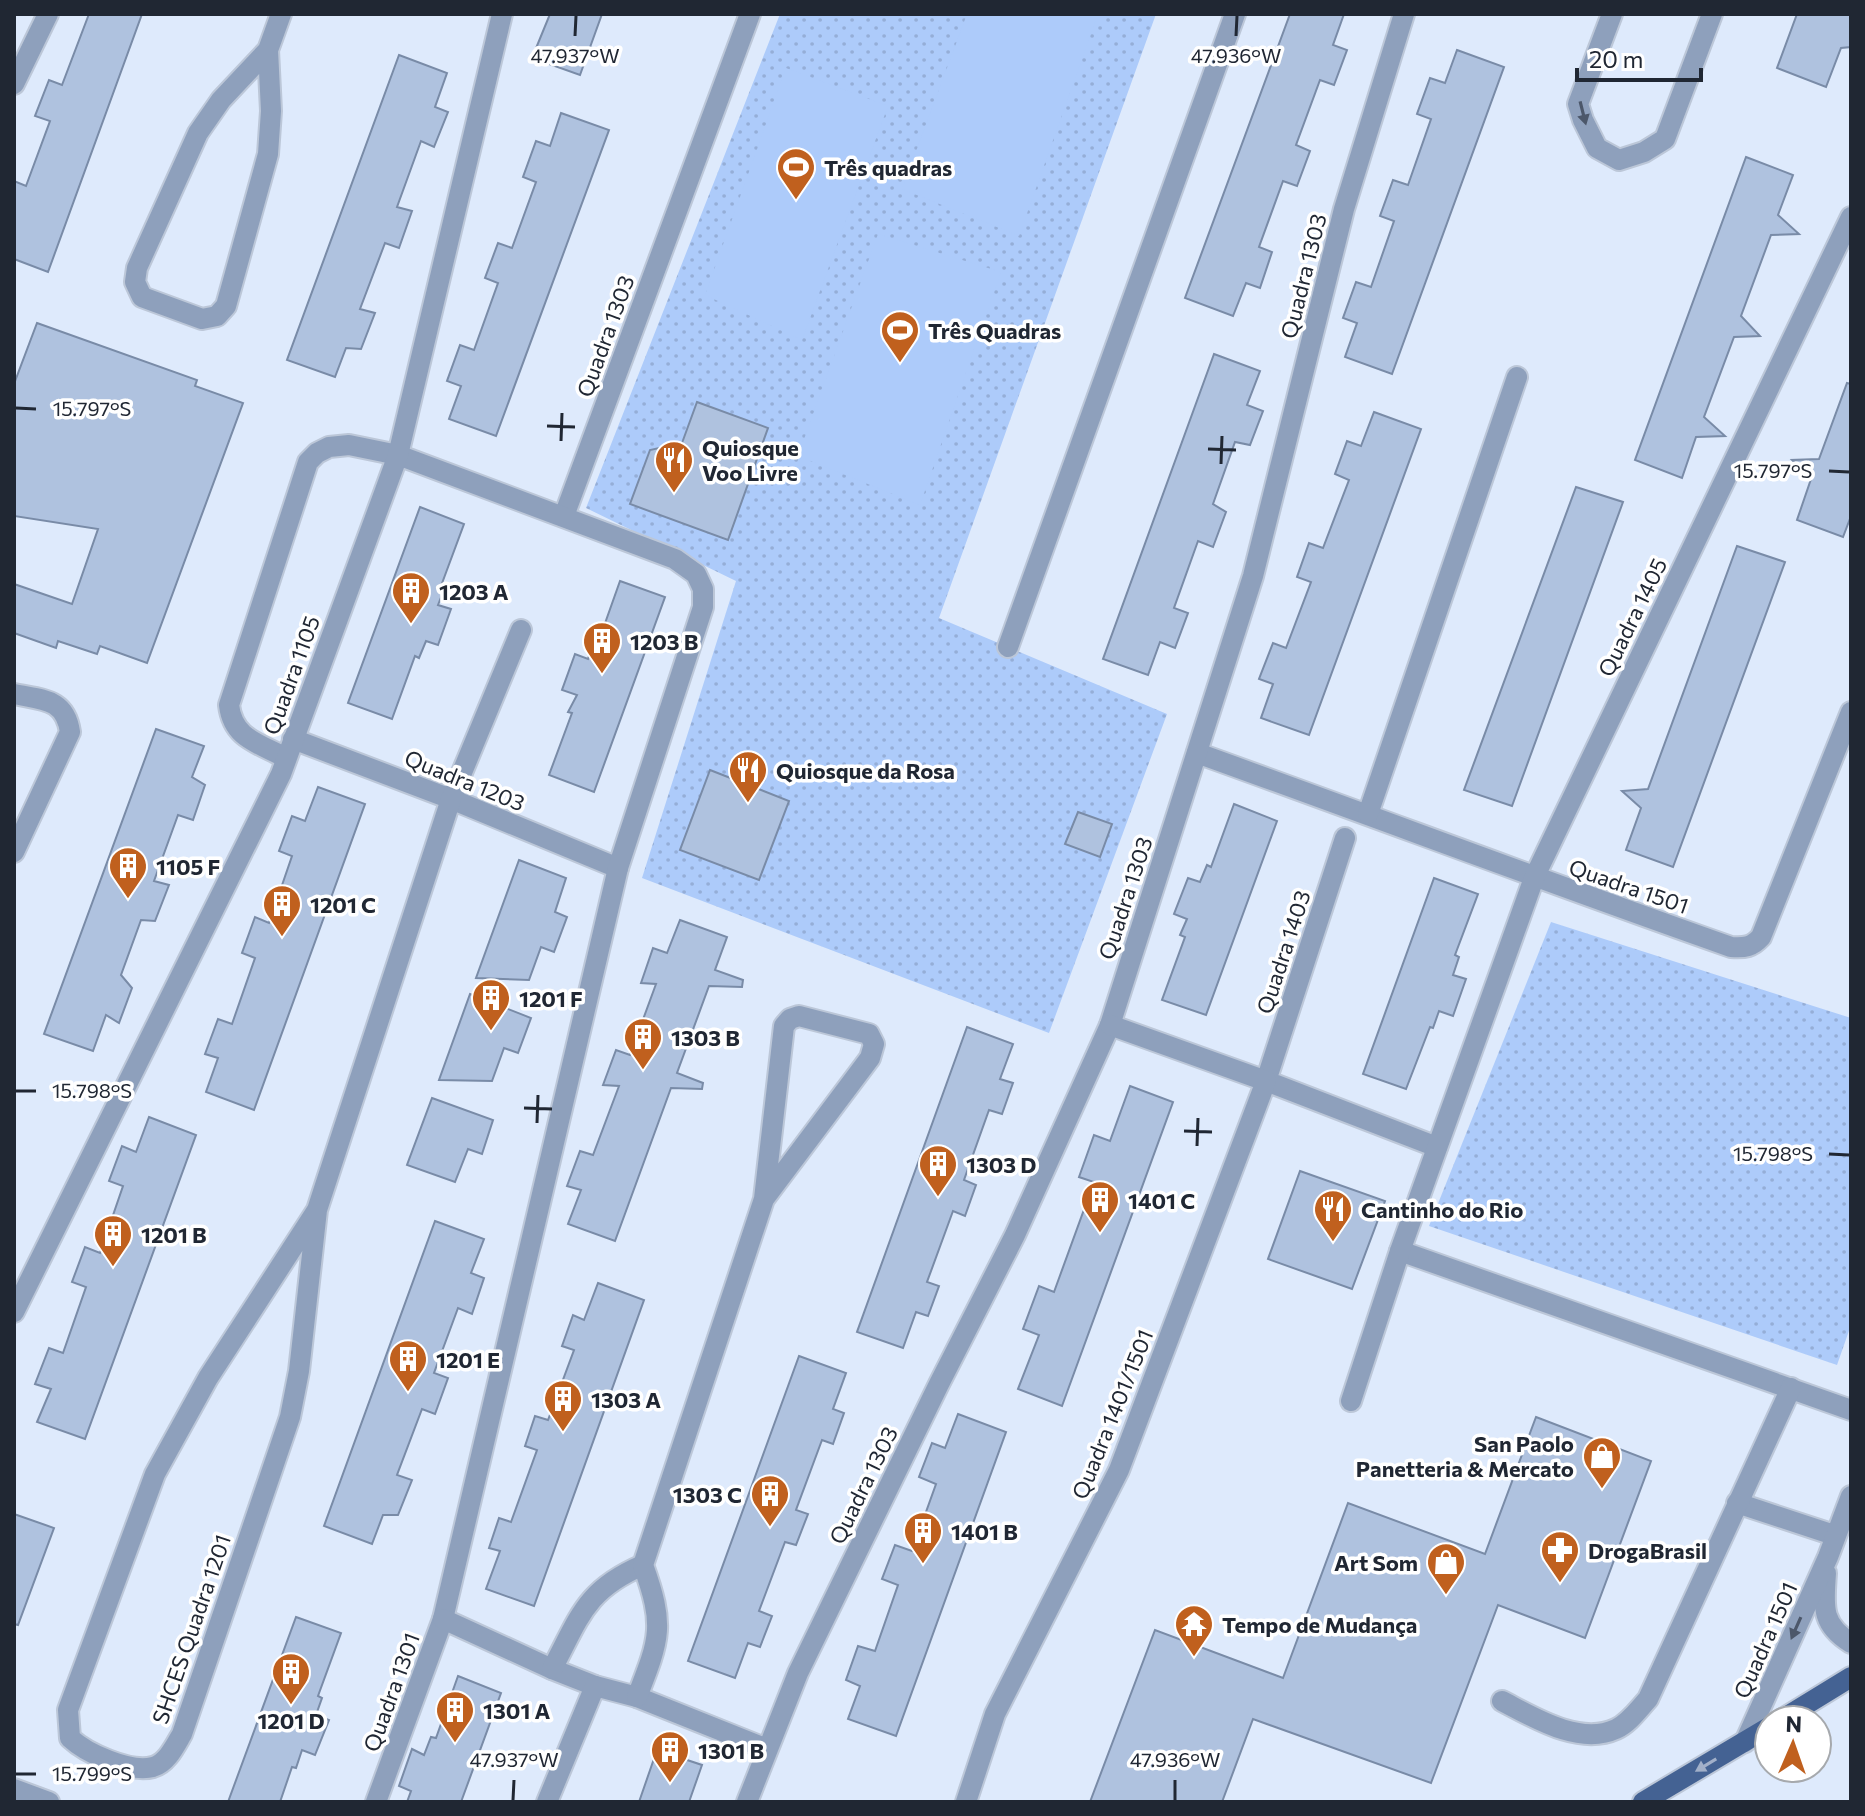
<svg xmlns="http://www.w3.org/2000/svg" width="1865" height="1816" font-family="Commissioner,sans-serif">
<defs>
<pattern id="grass-dots" width="8" height="8" patternUnits="userSpaceOnUse" patternTransform="scale(2)"><rect width="8" height="8" fill="#adcbfa"/><path d="M2 2h.1M6 6h.1" fill="none" stroke="#95aed7" stroke-width="1.8" stroke-linecap="round"/></pattern>
</defs>
<rect width="100%" height="100%" fill="#deeafc"/>
<g fill="url(#grass-dots)">
<polygon points="780,14 1156,14 939,618 1167,714 1049,1033 642,878 736,581 586,508"/>
<polygon points="1551,922 1851,1018 1851,1325 1837,1365 1429,1226"/>
</g>
<g fill="#adcbfa">
<polygon points="967,14 1098,14 1019,236 902,189"/>
<polygon points="786,68 888,106 802,340 705,295"/>
<polygon points="878,234 1001,272 920,505 798,456"/>
</g>
<g fill="#afc2df" stroke="#798ba7" stroke-width="2">
<polygon points="89,14 142,14 48,272 14,259 14,181 26,186 50,121 35,116 49,80 62,85"/>
<polygon points="550,14 602,14 580,75 532,58"/>
<polygon points="1290,14 1344,14 1333,45 1347,50 1334,85 1320,80 1296,145 1310,151 1297,186 1283,181 1259,247 1272,252 1260,288 1246,283 1233,316 1185,298"/>
<polygon points="1797,14 1851,14 1851,47 1841,48 1826,87 1777,68"/>
<polygon points="1457,50 1504,67 1392,374 1345,357 1357,323 1343,318 1356,282 1371,287 1394,221 1380,216 1393,180 1408,185 1431,119 1417,114 1430,78 1445,83"/>
<polygon points="399,55 447,73 435,107 448,112 434,147 421,141 397,207 412,211 399,248 385,243 360,309 375,313 361,349 346,348 335,377 287,360"/>
<polygon points="561,113 609,130 496,436 449,419 461,386 447,381 460,345 474,350 498,283 485,278 498,243 512,248 536,182 523,177 536,141 550,146"/>
<polygon points="1746,157 1793,175 1778,215 1799,234 1771,235 1741,316 1760,336 1734,337 1704,417 1725,436 1696,437 1682,478 1635,460"/>
<polygon points="37,323 197,380 195,386 243,403 147,663 100,646 97,654 58,641 56,648 14,633 14,584 72,604 98,529 14,516 14,384"/>
<polygon points="1214,354 1260,371 1247,405 1263,411 1250,445 1235,442 1213,504 1226,512 1213,547 1198,541 1174,608 1188,613 1175,648 1160,642 1148,675 1103,659"/>
<polygon points="1847,383 1851,384 1851,516 1843,537 1797,520 1811,479 1792,460 1819,459"/>
<polygon points="697,402 768,428 728,540 630,504 650,450 682,443"/>
<polygon points="1374,412 1421,429 1309,735 1261,718 1273,684 1259,679 1273,643 1286,648 1311,582 1297,577 1309,543 1323,548 1349,480 1335,474 1347,441 1361,446"/>
<polygon points="1576,487 1623,502 1512,806 1464,790"/>
<polygon points="420,507 464,524 441,586 445,587 438,605 451,609 438,645 426,641 419,658 415,656 392,719 348,703"/>
<polygon points="1737,546 1785,562 1673,867 1626,850 1641,808 1622,791 1648,789"/>
<polygon points="620,581 665,597 594,792 549,775 572,713 568,712 577,695 562,690 575,654 588,659 594,641 598,643"/>
<polygon points="156,729 204,746 192,777 205,785 193,820 178,815 154,881 169,885 155,921 141,920 121,975 132,988 119,1023 106,1015 93,1051 44,1034"/>
<polygon points="710,770 789,801 759,880 680,850"/>
<polygon points="318,787 365,804 254,1110 206,1092 218,1058 205,1054 218,1019 232,1024 255,958 242,953 255,917 269,923 292,856 279,851 292,816 305,821"/>
<polygon points="1234,804 1277,821 1206,1015 1162,1000 1185,937 1180,935 1187,919 1174,914 1188,878 1200,882 1207,865 1211,867"/>
<polygon points="1078,812 1112,824 1100,857 1065,844"/>
<polygon points="519,860 566,878 555,912 567,917 554,952 541,947 529,980 476,978"/>
<polygon points="1434,878 1478,894 1455,955 1459,957 1453,975 1466,979 1453,1016 1439,1011 1433,1028 1430,1027 1406,1089 1363,1074"/>
<polygon points="680,920 727,937 715,970 743,980 742,987 709,986 677,1073 703,1083 702,1089 671,1088 615,1241 568,1224 581,1190 567,1186 580,1151 593,1155 619,1086 603,1085 616,1050 630,1055 656,984 641,983 653,948 667,953"/>
<polygon points="470,994 531,1018 518,1053 504,1048 492,1081 439,1080"/>
<polygon points="967,1027 1013,1044 1000,1079 1013,1083 1002,1114 989,1110 964,1180 976,1185 965,1216 953,1211 927,1282 939,1286 928,1316 916,1312 903,1348 857,1332"/>
<polygon points="1130,1086 1173,1102 1062,1406 1018,1389 1039,1335 1023,1329 1039,1286 1054,1292 1094,1182 1079,1177 1094,1135 1110,1141"/>
<polygon points="432,1098 493,1120 482,1154 468,1149 455,1182 407,1165"/>
<polygon points="149,1117 196,1135 85,1439 37,1422 51,1389 35,1384 49,1348 63,1353 86,1287 72,1282 85,1247 100,1253 123,1186 109,1181 122,1146 136,1152"/>
<polygon points="1300,1171 1385,1201 1352,1289 1268,1259"/>
<polygon points="435,1221 484,1239 471,1273 484,1278 472,1314 458,1308 434,1373 448,1378 435,1414 422,1409 397,1475 412,1480 398,1515 383,1515 372,1544 324,1526"/>
<polygon points="598,1283 644,1300 534,1606 486,1589 500,1551 489,1548 499,1518 511,1522 537,1450 525,1446 535,1416 548,1420 574,1350 562,1346 573,1315 584,1320"/>
<polygon points="799,1356 846,1373 833,1409 844,1413 833,1444 822,1440 796,1510 808,1514 796,1545 785,1542 759,1611 772,1616 760,1647 748,1643 735,1678 688,1661"/>
<polygon points="958,1414 1006,1432 896,1736 848,1719 860,1686 846,1680 858,1646 875,1651 898,1585 882,1579 895,1545 912,1551 936,1484 919,1477 932,1443 945,1448"/>
<polygon points="1536,1417 1651,1461 1585,1638 1498,1605 1431,1783 1253,1719 1222,1802 1090,1802 1155,1630 1283,1678 1348,1503 1485,1554"/>
<polygon points="14,1514 54,1528 18,1625 14,1624"/>
<polygon points="296,1617 341,1633 318,1696 322,1698 316,1715 329,1720 315,1755 302,1750 296,1768 292,1767 280,1802 228,1802"/>
<polygon points="458,1676 501,1693 461,1802 407,1802 411,1791 399,1786 412,1749 424,1755 431,1737 436,1738"/>
<polygon points="657,1750 702,1765 689,1802 639,1802"/>
</g>
<g fill="none" stroke-linecap="round" stroke-linejoin="round">
<defs>
<g id="minor">
<polyline points="1612,14 1578,104 1583,120 1597,148 1619,160 1644,152 1665,139 1712,14"/>
<polyline points="268,50 221,100 198,133 137,268 135,282 142,297 202,319 217,316 226,306 268,154 271,111 268,50 281,14"/>
<polyline points="14,84 48,14"/>
<polyline points="564,516 750,14"/>
<polyline points="1008,647 1235,14"/>
<path d="M 14,694 C 42,700 65,698 70,732 L 14,852"/>
<polyline points="293,739 451,799 618,868"/>
<path d="M 1197,753 C 1375,817 1552,884 1731,947 C 1745,948 1752,947 1761,937 L 1851,712"/>
<path d="M 286,758 C 259,743 233,739 229,705 L 308,462 L 317,453 L 329,447 L 349,445 L 398,455 L 675,559 L 696,574 L 703,589 L 703,607 L 618,868 L 443,1619 L 376,1802"/>
<polyline points="1368,814 1517,377"/>
<polyline points="1345,838 1266,1081 1437,1147"/>
<path d="M 317,1210 L 208,1378 L 155,1474 L 68,1710 L 70,1738 C 86,1753 129,1773 153,1767 C 167,1763 175,1746 182,1734 L 290,1417 L 299,1371 L 317,1210 L 451,799 L 521,630"/>
<polyline points="1400,1251 1851,1410"/>
<polyline points="14,1312 281,774 398,455 502,14"/>
<polyline points="1351,1401 1400,1251 1534,878 1851,217"/>
<polyline points="1737,1503 1834,1535"/>
<path d="M 1826,1573 C 1824,1605 1820,1624 1851,1643"/>
<polyline points="443,1619 552,1669 595,1686 637,1697 767,1749"/>
<path d="M 552,1669 C 580,1617 585,1590 643,1565"/>
<path d="M 637,1697 C 660,1638 665,1626 643,1565 L 764,1199 L 784,1026 L 790,1019 L 799,1016 L 869,1034 L 874,1044 L 870,1058 L 764,1199"/>
<path d="M 1502,1701 C 1533,1717 1579,1746 1616,1729 C 1629,1723 1638,1710 1648,1699 L 1791,1388"/>
<polyline points="1745,1742 1828,1557 1851,1496"/>
<polyline points="14,1789 49,1802"/>
<polyline points="547,1802 595,1686"/>
<polyline points="747,1802 798,1673 939,1384 1015,1235 1110,1025 1253,576 1344,209 1404,14"/>
<polyline points="966,1802 995,1714 1119,1470 1266,1081 1110,1025"/>
</g>
<g id="major">
<polyline points="1781,1720 1851,1677"/>
<polyline points="1643,1802 1769,1727"/>
</g>
</defs>
<use href="#minor" stroke="#bcc7d8" stroke-width="24"/>
<use href="#major" stroke="#bcc7d8" stroke-width="24"/>
<use href="#minor" stroke="#8ea0bc" stroke-width="20"/>
<use href="#major" stroke="#446293" stroke-width="20"/>
</g>
<defs><path id="oneway-solid" d="M-6-.8H1V-3.2L6.5 0L1 3.2V.8H-6Z" transform="scale(2)"/></defs>
<g fill="#4c576a">
<use href="#oneway-solid" transform="translate(1583 113) rotate(76)"/>
<use href="#oneway-solid" transform="translate(1796 1628) rotate(114)"/>
</g>
<use fill="#a2b0c9" href="#oneway-solid" transform="translate(1706 1765) rotate(149)"/>
<path fill="none" stroke="#202733" stroke-width="3" d="M 575,36 L 576,16M 1236,36 L 1237,16M 16,408 L 36,409M 547,426 L 575,427M 561,441 L 562,413M 1208,449 L 1236,450M 1221,464 L 1222,436M 1829,471 L 1849,472M 16,1091 L 36,1091M 524,1108 L 552,1109M 537,1123 L 538,1095M 1184,1131 L 1212,1132M 1197,1146 L 1198,1118M 1829,1154 L 1849,1155M 16,1774 L 36,1774M 513,1800 L 514,1780M 1175,1800 L 1175,1780"/>
<defs>
<symbol id="stadium-pin" viewBox="-11 -11 22 30"><path d="M0 17L-7.5 6A9.5 9.5 0 1 1 7.5 6Z" fill="#c0601e" stroke="#fff"/><path d="M0-5a6.5 5 0 1 0 0 10a6.5 5 0 1 0 0-10ZM-3.5-1.8h7v3.6h-7Z" fill="#fff"/></symbol>
<symbol id="restaurant-pin" viewBox="-11 -11 22 30"><path d="M0 17L-7.5 6A9.5 9.5 0 1 1 7.5 6Z" fill="#c0601e" stroke="#fff"/><path d="M-5-6h1v4h1v-4h1v4h1v-4h1v5L-1.5 .5V6h-2V.5L-5-1ZM5-6V6H3V1.5H1.5Q1.5-4 5-6Z" fill="#fff"/></symbol>
<symbol id="building-pin" viewBox="-11 -11 22 30"><path d="M0 17L-7.5 6A9.5 9.5 0 1 1 7.5 6Z" fill="#c0601e" stroke="#fff"/><path d="M-4-6H4V6H1V3H-1V6H-4ZM-2.5-4.3h1.7v1.8h-1.7ZM.8-4.3h1.7v1.8H.8ZM-2.5-1h1.7V.8h-1.7ZM.8-1h1.7V.8H.8Z" fill="#fff"/></symbol>
<symbol id="shop-pin" viewBox="-11 -11 22 30"><path d="M0 17L-7.5 6A9.5 9.5 0 1 1 7.5 6Z" fill="#c0601e" stroke="#fff"/><path d="M-5-2.5h2.3a2.7 3.5 0 0 1 5.4 0H5L5.5 6h-11ZM-1.5-2.5h3a1.5 2.3 0 0 0-3 0Z" fill="#fff"/></symbol>
<symbol id="pharmacy-pin" viewBox="-11 -11 22 30"><path d="M0 17L-7.5 6A9.5 9.5 0 1 1 7.5 6Z" fill="#c0601e" stroke="#fff"/><path d="M-2-6h4v4h4v4h-4v4h-4v-4h-4v-4h4Z" fill="#fff"/></symbol>
<symbol id="temple-pin" viewBox="-11 -11 22 30"><path d="M0 17L-7.5 6A9.5 9.5 0 1 1 7.5 6Z" fill="#c0601e" stroke="#fff"/><path d="M0-6L5-2H3V0L6.5 2.5H4V6H1.5V3h-3V6H-4V2.5H-6.5L-3 0V-2H-5Z" fill="#fff"/></symbol>
</defs>
<g fill-rule="evenodd">
<use href="#stadium-pin" x="774" y="145" width="44" height="60"/>
<use href="#stadium-pin" x="878" y="308" width="44" height="60"/>
<use href="#restaurant-pin" x="652" y="438" width="44" height="60"/>
<use href="#building-pin" x="389" y="569" width="44" height="60"/>
<use href="#building-pin" x="580" y="619" width="44" height="60"/>
<use href="#restaurant-pin" x="726" y="748" width="44" height="60"/>
<use href="#building-pin" x="106" y="844" width="44" height="60"/>
<use href="#building-pin" x="260" y="882" width="44" height="60"/>
<use href="#building-pin" x="469" y="976" width="44" height="60"/>
<use href="#building-pin" x="621" y="1015" width="44" height="60"/>
<use href="#building-pin" x="916" y="1142" width="44" height="60"/>
<use href="#building-pin" x="1078" y="1178" width="44" height="60"/>
<use href="#restaurant-pin" x="1311" y="1187" width="44" height="60"/>
<use href="#building-pin" x="91" y="1212" width="44" height="60"/>
<use href="#building-pin" x="386" y="1337" width="44" height="60"/>
<use href="#building-pin" x="541" y="1377" width="44" height="60"/>
<use href="#shop-pin" x="1580" y="1434" width="44" height="60"/>
<use href="#building-pin" x="748" y="1472" width="44" height="60"/>
<use href="#building-pin" x="901" y="1509" width="44" height="60"/>
<use href="#pharmacy-pin" x="1538" y="1528" width="44" height="60"/>
<use href="#shop-pin" x="1424" y="1540" width="44" height="60"/>
<use href="#temple-pin" x="1172" y="1602" width="44" height="60"/>
<use href="#building-pin" x="269" y="1650" width="44" height="60"/>
<use href="#building-pin" x="433" y="1688" width="44" height="60"/>
<use href="#building-pin" x="648" y="1728" width="44" height="60"/>
</g>
<g text-anchor="middle" dominant-baseline="central" stroke-width="7" stroke-linejoin="round" paint-order="stroke">
<g font-size="22" font-weight="bold" fill="#202733" stroke="#fff" text-anchor="start">
<text x="824" y="167">Três quadras</text>
<text x="928" y="330">Três Quadras</text>
<text x="702" y="447">Quiosque<tspan x="702" dy="25">Voo Livre</tspan></text>
<text x="439" y="591">1203 A</text>
<text x="630" y="641">1203 B</text>
<text x="776" y="770">Quiosque da Rosa</text>
<text x="156" y="866">1105 F</text>
<text x="310" y="904">1201 C</text>
<text x="519" y="998">1201 F</text>
<text x="671" y="1037">1303 B</text>
<text x="966" y="1164">1303 D</text>
<text x="1128" y="1200">1401 C</text>
<text x="1361" y="1209">Cantinho do Rio</text>
<text x="141" y="1234">1201 B</text>
<text x="436" y="1359">1201 E</text>
<text x="591" y="1399">1303 A</text>
<text x="1574" y="1443" text-anchor="end">San Paolo<tspan x="1574" dy="25">Panetteria &amp; Mercato</tspan></text>
<text x="742" y="1494" text-anchor="end">1303 C</text>
<text x="951" y="1531">1401 B</text>
<text x="1588" y="1550">DrogaBrasil</text>
<text x="1418" y="1562" text-anchor="end">Art Som</text>
<text x="1222" y="1624">Tempo de Mudança</text>
<text x="483" y="1710">1301 A</text>
<text x="291" y="1720" text-anchor="middle">1201 D</text>
<text x="698" y="1750">1301 B</text>
</g>
<g font-size="22" fill="#202733" stroke="#fff">
<text transform="translate(1303 276) rotate(-76)">Quadra 1303</text>
<text transform="translate(605 336) rotate(-70)">Quadra 1303</text>
<text transform="translate(1632 617) rotate(-64)">Quadra 1405</text>
<text transform="translate(291 675) rotate(-70)">Quadra 1105</text>
<text transform="translate(465 780) rotate(22)">Quadra 1203</text>
<text transform="translate(1629 886) rotate(19)">Quadra 1501</text>
<text transform="translate(1125 898) rotate(-72)">Quadra 1303</text>
<text transform="translate(1283 952) rotate(-72)">Quadra 1403</text>
<text transform="translate(1112 1414) rotate(-68)">Quadra 1401/1501</text>
<text transform="translate(863 1485) rotate(-64)">Quadra 1303</text>
<text transform="translate(191 1629) rotate(-71)">SHCES Quadra 1201</text>
<text transform="translate(1765 1640) rotate(-66)">Quadra 1501</text>
<text transform="translate(391 1692) rotate(-70)">Quadra 1301</text>
</g>
</g>
<g font-size="20" text-anchor="middle" fill="#202733" stroke="#fff" stroke-width="7" stroke-linejoin="round" paint-order="stroke">
<text x="575" y="63">47.937°W</text>
<text x="1236" y="63">47.936°W</text>
<text x="92" y="416">15.797°S</text>
<text x="1773" y="478">15.797°S</text>
<text x="92" y="1098">15.798°S</text>
<text x="1773" y="1161">15.798°S</text>
<text x="514" y="1767">47.937°W</text>
<text x="1175" y="1767">47.936°W</text>
<text x="92" y="1781">15.799°S</text>
</g>
<rect width="1865" height="1816" fill="none" stroke="#202733" stroke-width="32"/>
<g transform="translate(1793 1744) rotate(2)"><circle r="38" fill="#ffffff" stroke="#a6a9ad" stroke-width="2"/>
<path d="M0-6L14 30L0 20L-14 30Z" fill="#c0601e"/>
<text y="-12" font-size="22" font-weight="bold" text-anchor="middle" fill="#202733">N</text>
</g>
<path d="M1577 68v12h124v-12" fill="none" stroke="#202733" stroke-width="4"/>
<text x="1589" y="68" font-size="24" fill="#202733" stroke="#ffffff" stroke-width="6" paint-order="stroke">20 m</text>
</svg>
